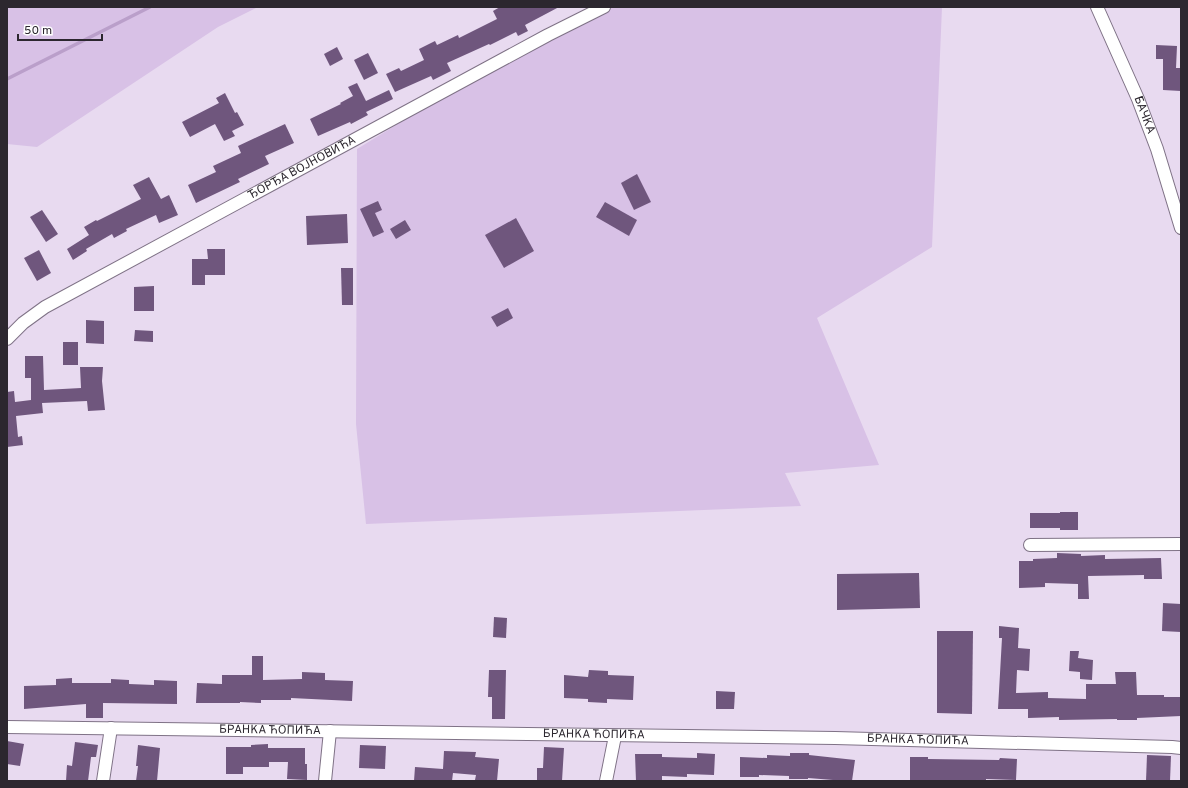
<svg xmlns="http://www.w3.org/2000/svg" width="1188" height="788" font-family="Overpass,sans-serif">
<rect width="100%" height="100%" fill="#e8daf0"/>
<g fill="#d8c1e6">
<polygon points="7,7 258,7 218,27 37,147 7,144"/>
<polygon points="607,7 942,7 932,247 817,318 879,465 785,473 801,506 366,524 356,424 357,149 523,47"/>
</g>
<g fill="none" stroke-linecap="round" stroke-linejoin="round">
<polyline stroke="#ba9fca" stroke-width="3.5" points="7,79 150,7"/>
</g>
<g fill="#6f567d">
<polygon points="500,7 559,7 525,25 528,31 518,36 516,32 490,45 489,44 447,63 451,71 433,80 431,76 395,92 386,74 399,68 401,71 424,60 419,49 435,41 437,45 458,35 459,38 497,19 493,11"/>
<polygon points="1156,45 1177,46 1176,68 1181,68 1181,91 1163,90 1163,59 1156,59"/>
<polygon points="337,47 343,59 330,66 324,54"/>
<polygon points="368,53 378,73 364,80 354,60"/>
<polygon points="357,83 366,101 389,90 393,99 366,112 368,115 351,124 350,122 318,136 310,119 341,104 340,103 353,96 348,87"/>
<polygon points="225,93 235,113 237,112 244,125 232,131 235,136 224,141 215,124 190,137 182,122 219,103 216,98"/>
<polygon points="285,124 294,143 265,156 269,164 238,179 240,182 196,203 188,185 216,172 213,166 241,153 238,146"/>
<polygon points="637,174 651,202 634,210 621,183"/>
<polygon points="149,177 161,199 169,195 178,215 159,223 156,215 126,229 127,231 114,238 112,234 86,249 87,251 73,260 67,249 89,235 84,227 96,220 97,221 141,199 133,185"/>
<polygon points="378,201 382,210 375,213 384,232 373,237 360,209"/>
<polygon points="605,202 637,220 629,236 596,217"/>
<polygon points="42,210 58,234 46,242 30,217"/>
<polygon points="347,214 348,243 307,245 306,216"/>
<polygon points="516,218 534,251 504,268 485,235"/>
<polygon points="405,220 411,230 396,239 390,229"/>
<polygon points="207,249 225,249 225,275 205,275 205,285 192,285 192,259 208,259"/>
<polygon points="39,250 51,273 37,281 24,258"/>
<polygon points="341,268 353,268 353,305 342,305"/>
<polygon points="154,286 154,311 134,311 134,287"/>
<polygon points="508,308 513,318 497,327 491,317"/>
<polygon points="86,320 104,321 104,344 86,343"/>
<polygon points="135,330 153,331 153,342 134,341"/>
<rect x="63" y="342" width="15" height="23"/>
<polygon points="25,356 43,356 44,390 81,388 80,367 103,367 102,381 105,410 88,411 87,401 42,403 43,413 16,416 18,437 22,436 23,445 7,447 7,392 14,391 15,402 31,400 31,378 25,378"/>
<polygon points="1060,512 1078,512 1078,530 1060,530 1060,528 1030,528 1030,513 1060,513"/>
<polygon points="1057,553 1081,554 1081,556 1105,555 1105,559 1161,558 1162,579 1144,579 1144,575 1088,576 1089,599 1078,599 1078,584 1045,583 1045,587 1019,588 1019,561 1033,561 1033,559 1057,558"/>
<polygon points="919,573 920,608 837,610 837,574"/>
<polygon points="1163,603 1181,604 1181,632 1162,631"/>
<polygon points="494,617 507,618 506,638 493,637"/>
<polygon points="999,626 1019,628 1018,648 1030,649 1029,671 1017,670 1016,693 1048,692 1048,698 1086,699 1086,684 1116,684 1115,672 1136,672 1137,695 1164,695 1164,697 1181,697 1181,716 1137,718 1137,720 1117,720 1117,719 1059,720 1059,717 1028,718 1028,709 998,709 1002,638 999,638"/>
<polygon points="937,631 973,631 972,714 937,713"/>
<polygon points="1070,651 1079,651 1078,658 1093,660 1092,680 1080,679 1080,672 1069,671"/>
<polygon points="252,656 263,656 263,680 302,679 302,672 325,673 325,680 353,681 352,701 291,698 291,700 261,700 261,703 240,702 240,703 196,703 197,683 222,684 222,675 252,675"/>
<polygon points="489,670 506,670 505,719 492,719 492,697 488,697"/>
<polygon points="589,670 608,671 608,675 634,676 633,700 607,699 607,703 588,702 588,699 564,698 564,675 588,677"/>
<polygon points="72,678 72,683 111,683 111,679 129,680 129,684 154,685 154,680 177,681 177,704 103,703 103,718 86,718 86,704 24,709 24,686 56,685 56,679"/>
<polygon points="716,691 735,692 734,709 716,709"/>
<polygon points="7,741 24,744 20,766 7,764"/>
<polygon points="75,742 98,745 96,757 91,757 88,781 66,781 67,765 72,766"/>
<polygon points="268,744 268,748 305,748 305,764 307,764 307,780 287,779 288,762 269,762 269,767 243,767 243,774 226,774 226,747 251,747 251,745"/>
<polygon points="138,745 160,748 157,781 136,781 138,766 136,766"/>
<polygon points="360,745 386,746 385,769 359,768"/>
<polygon points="544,747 564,748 562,781 537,781 537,768 543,768"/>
<polygon points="444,751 476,752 475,757 499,759 497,781 475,780 476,775 453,773 452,781 414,781 415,767 443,769"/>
<polygon points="697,753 715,754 714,775 687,774 687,777 662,776 662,781 636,781 635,754 662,754 662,757 697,758"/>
<polygon points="790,753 809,753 809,755 855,760 852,781 833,781 833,780 808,778 808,779 789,779 789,776 759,775 759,777 740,777 740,757 767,758 767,755 790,756"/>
<polygon points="1147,755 1171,756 1170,781 1146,781"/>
<polygon points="910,757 928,757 928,759 999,760 1000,758 1017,759 1016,780 986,779 986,780 910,781"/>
</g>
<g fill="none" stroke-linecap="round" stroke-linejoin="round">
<defs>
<g id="minor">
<path id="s1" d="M 1097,7 L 1138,99 L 1157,149 L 1181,228"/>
<path id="s2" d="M 7,339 L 23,323 L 45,307 L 548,35 L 604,7"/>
<polyline points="1030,545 1181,544"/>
<path id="s3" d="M 7,727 L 835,738 L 1172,747 L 1181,748"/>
<polyline points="103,781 111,728"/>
<polyline points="325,781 330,731"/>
<polyline points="606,781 615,736"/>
</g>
</defs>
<use href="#minor" stroke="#7f7286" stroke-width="14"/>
<use href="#minor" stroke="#fff" stroke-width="12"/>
</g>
<g text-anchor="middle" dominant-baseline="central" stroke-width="4" stroke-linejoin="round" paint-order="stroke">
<g font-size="12" fill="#2c272f" stroke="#fff">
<text stroke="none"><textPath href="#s1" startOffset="118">БАЧКА</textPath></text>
<text stroke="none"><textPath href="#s2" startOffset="342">ЂОРЂА ВОЈНОВИЋА</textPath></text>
<text stroke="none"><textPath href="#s3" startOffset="263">БРАНКА ЋОПИЋА</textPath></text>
<text stroke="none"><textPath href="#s3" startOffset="587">БРАНКА ЋОПИЋА</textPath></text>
<text stroke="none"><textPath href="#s3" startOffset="911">БРАНКА ЋОПИЋА</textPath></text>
</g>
</g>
<rect width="1188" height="788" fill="none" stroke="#2c272f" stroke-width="16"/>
<path d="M18 34v6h84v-6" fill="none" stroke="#2c272f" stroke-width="2"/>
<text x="24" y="34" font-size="12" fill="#2c272f" stroke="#ffffff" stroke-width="3" paint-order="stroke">50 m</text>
</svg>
